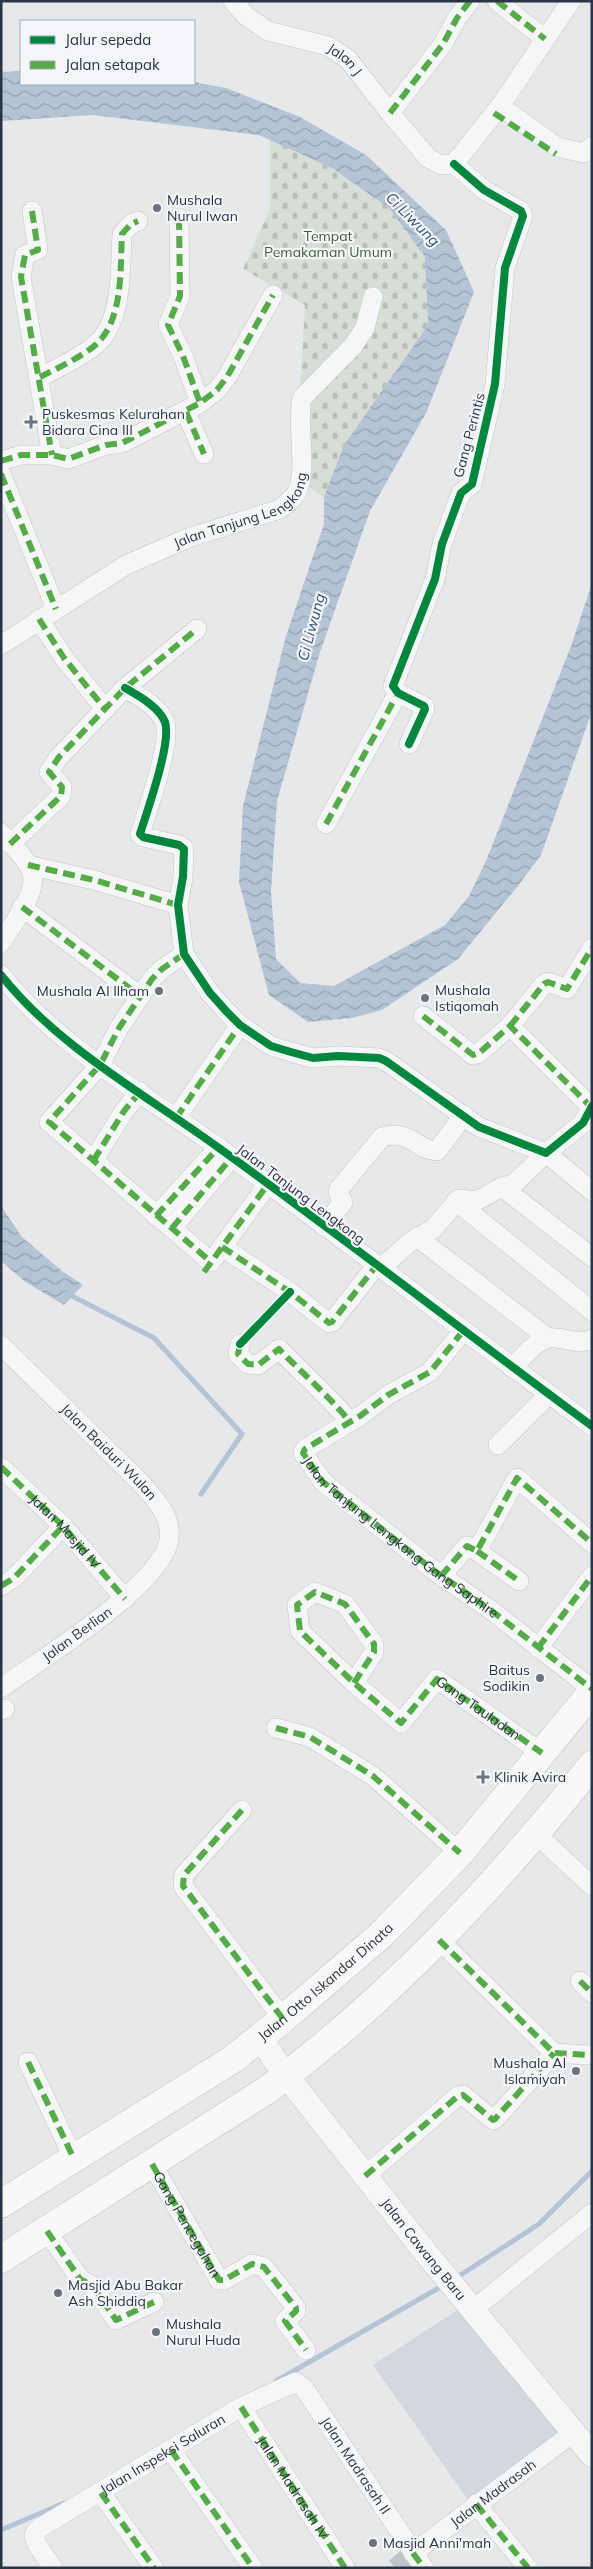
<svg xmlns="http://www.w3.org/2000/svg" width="593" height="2569" font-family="Mulish,sans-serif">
<defs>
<pattern id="cemetery-stones" width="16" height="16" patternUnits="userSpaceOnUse" patternTransform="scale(1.25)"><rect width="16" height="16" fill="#d6ded6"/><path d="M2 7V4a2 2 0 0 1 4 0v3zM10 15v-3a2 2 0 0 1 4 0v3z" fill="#b8bfb9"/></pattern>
<pattern id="water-waves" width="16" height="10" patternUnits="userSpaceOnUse" patternTransform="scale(1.25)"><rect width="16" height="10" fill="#b4c4d5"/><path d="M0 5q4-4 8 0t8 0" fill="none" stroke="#93a0af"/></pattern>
</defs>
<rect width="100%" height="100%" fill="#e6e8ea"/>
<polygon fill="#d4d7dd" points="465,2305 569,2434 471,2504 373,2365"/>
<polygon fill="url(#cemetery-stones)" points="270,139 332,168 389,208 425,257 428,325 344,445 324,497 299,481 299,410 305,305 243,269 270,209"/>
<g fill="url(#water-waves)">
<polygon points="21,71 21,84 194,82 226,88 300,117 366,155 446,230 474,292 426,413 370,511 320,652 277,801 271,892 276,959 300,983 334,986 445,925 469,896 486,861 571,646 592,583 592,711 541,855 517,887 458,959 382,1010 352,1018 308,1022 269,995 239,882 243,806 286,636 324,524 324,497 344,445 428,325 425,257 389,208 332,168 259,135 93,115 1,121 1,72"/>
<polygon points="1,1206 22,1237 62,1271 83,1285 64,1305 24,1281 1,1261"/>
</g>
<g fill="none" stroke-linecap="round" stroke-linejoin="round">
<g stroke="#b4c4d5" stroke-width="5">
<polyline points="68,1294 154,1338 242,1434 201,1494"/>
<polyline points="456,2278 539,2224 592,2171"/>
<polyline points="276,2381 444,2285"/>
<polyline points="1,2530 64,2503"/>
</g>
<polyline stroke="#c1c4c9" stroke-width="19" stroke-dasharray="19 9" stroke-linecap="butt" points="395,2568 413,2553"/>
<defs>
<g id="minor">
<path id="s1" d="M 233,1 L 246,16 L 268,31 L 328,46 L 348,59 L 390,113 L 428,158 L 441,165 L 454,164 L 500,106 L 571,1"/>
<polyline points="497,1 545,39"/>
<polyline points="500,106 557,147 584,153 592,146"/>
<polyline points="390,113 443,44 457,18 470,1"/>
<polyline points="32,211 38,250 25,255 21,277 52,455"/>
<polyline points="179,218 180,296 168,325 183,356 200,403"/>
<path d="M 40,377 C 58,368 77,359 93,347 C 124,323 120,269 122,234 L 131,224 L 138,221"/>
<polyline points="186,412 204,454"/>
<polyline points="1,461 21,455 52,455 68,459 106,445 122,443 200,403 217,390 227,377 273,295"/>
<polyline points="1,474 56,609"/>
<polyline points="39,619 64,658 105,709"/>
<path id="s2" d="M 1,645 L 126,565 L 188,538 L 280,509 C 286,504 293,499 297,492 C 308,470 296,425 302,398 L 353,346 L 365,328 L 373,297"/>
<path d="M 125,688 C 139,696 159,707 165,722 C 172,742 147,811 140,834 L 143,837 L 179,845 L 184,849 L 183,877 L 178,905 L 184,954 L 210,993 L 227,1012 L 240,1025 L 271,1046 L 291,1052 L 313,1058 L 338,1056 L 379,1058 L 386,1061 L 479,1127 L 546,1153 L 583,1123 L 592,1106"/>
<polyline points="409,744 425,709 424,706 398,693 393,686 435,579 442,544 461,493 472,484 495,384 505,268 523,216 521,211 484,190 454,164"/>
<polyline points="326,824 398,693"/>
<path d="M 1,833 C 11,845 28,859 32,873 C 38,892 11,927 1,943"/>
<polyline points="10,844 61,796 62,787 49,772 59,757 125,688 197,629"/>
<polyline points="28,865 94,880 178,905"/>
<polyline points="22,907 140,996"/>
<polyline points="184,954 162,969 152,979 119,1028 100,1065 49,1122 211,1262"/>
<path d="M 1,975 C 59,1048 145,1094 219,1148 C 345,1239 467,1334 592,1426"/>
<polyline points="423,1016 473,1055 479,1053 510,1026 591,1107"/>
<polyline points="510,1026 544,984 548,982 567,989 592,948"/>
<polyline points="176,1118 240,1025"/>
<polyline points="95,1161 95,1158 124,1111 140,1092"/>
<polyline points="502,1187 592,1257"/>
<polyline points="456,1201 592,1311"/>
<polyline points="156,1216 219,1147"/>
<path d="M 324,1226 L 343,1202 L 338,1192 L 339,1189 L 382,1137 C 411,1129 416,1150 437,1151 L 464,1115"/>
<polyline points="172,1228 232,1157"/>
<polyline points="417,1237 548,1338"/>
<polyline points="222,1247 290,1292 329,1323 332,1322 376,1266"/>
<polyline points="215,1257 268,1184"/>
<polyline points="380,1269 410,1242 433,1229 459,1199 476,1201 502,1187 514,1184 546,1153 592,1191"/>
<polyline points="463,1331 430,1372 388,1395 360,1416 305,1449 303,1453 323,1482 432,1569 492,1611 592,1689"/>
<path d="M 240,1344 L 238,1354 L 248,1364 L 258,1365 L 279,1349 C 303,1374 328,1395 350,1422"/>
<path id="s3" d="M 1,1345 L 141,1483 C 155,1499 172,1516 169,1539 C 164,1584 40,1660 1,1688"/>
<path d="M 512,1368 C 522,1359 535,1340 549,1338 C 562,1336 579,1346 592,1339"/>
<polyline points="498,1445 549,1394"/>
<polyline points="1,1467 63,1526 125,1599"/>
<polyline points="477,1551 519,1581"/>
<polyline points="441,1576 467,1546 477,1551 517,1478 592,1543"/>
<polyline points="1,1586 14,1578 63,1526"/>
<polyline points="538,1648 592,1576"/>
<polyline points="354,1683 374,1652 374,1644 345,1604 315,1592 297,1605 300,1631 354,1683 401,1723 437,1679 542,1753"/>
<polyline points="1,1710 5,1709"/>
<polyline points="276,1728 310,1737 373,1776 460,1853"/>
<polyline points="242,1810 184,1875 183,1886 283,2019"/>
<polyline points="536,1834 592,1886"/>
<polyline points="439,1940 554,2053 588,2055"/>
<polyline points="580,1981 592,1993"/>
<polyline points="28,2062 74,2159"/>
<path id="s4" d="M 152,2164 L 219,2280 L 224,2280 L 252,2264 L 264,2267 L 296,2308 L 296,2311 L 285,2321 L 306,2350"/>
<polyline points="365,2176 458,2096 463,2095 493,2120 495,2119 554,2053"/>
<polyline points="47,2231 80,2279 93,2286 116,2320 154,2302"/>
<polyline points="474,2309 592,2213"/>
<path id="s5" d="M 241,2407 L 345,2568"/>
<polyline points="171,2450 253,2568"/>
<polyline points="101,2493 154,2568"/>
<polyline points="476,2504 528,2568"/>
<path id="s6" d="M 413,2553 L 573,2433"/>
<path id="s7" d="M 53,2568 L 36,2543 L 34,2535 L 38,2529 L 241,2407 L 296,2382 L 304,2388 L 424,2568"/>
</g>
<g id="tertiary">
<path id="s8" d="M 260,2037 L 278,2065 L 422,2248 L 592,2455"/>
</g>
<g id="primary">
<path id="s9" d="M 1,2204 L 233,2059 L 283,2019 L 382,1934 L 460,1853 L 592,1692"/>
<path d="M 1,2259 L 267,2090 C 391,1998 496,1885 592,1765"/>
</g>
</defs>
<use href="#minor" stroke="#c4c6c8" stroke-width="20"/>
<use href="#tertiary" stroke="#c4c6c8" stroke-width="25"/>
<use href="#primary" stroke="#c2c5c8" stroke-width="29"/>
<use href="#minor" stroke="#f5f6f7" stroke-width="19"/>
<use href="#tertiary" stroke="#f5f6f7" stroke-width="24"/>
<use href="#primary" stroke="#f8f8f8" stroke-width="28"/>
<g stroke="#54ac47" stroke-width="6" stroke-dasharray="12 6" stroke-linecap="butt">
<polyline points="497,1 545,39"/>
<polyline points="390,113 443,44 457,18 470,1"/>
<polyline points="494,113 556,154"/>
<polyline points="32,211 38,250 25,255 21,277 52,455"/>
<polyline points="179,218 180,296 168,325 183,356 200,403"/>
<path d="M 40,377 C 58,368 77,359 93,347 C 124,323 120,269 122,234 L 131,224 L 138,221"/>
<polyline points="186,412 204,454"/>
<polyline points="1,461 21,455 52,455 68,459 106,445 122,443 200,403 217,390 227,377 273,295"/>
<polyline points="1,474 56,609"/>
<polyline points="39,619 64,658 105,709"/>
<polyline points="326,824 398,693"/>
<polyline points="10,844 61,796 62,787 49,772 59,757 125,688 197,629"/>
<polyline points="28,865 94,880 178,905"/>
<polyline points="22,907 140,996"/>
<polyline points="184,954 162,969 152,979 119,1028 100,1065 49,1122 211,1262"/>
<polyline points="423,1016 473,1055 479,1053 510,1026 591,1107"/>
<polyline points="510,1026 544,984 548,982 567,989 592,948"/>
<polyline points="176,1118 240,1025"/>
<polyline points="95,1161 95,1158 124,1111 140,1092"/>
<polyline points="156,1216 219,1147"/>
<polyline points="172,1228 232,1157"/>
<polyline points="222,1247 290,1292 329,1323 332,1322 376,1266"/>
<polyline points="204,1272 268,1184"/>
<path id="s10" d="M 463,1331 L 430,1372 L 388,1395 L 360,1416 L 305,1449 L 303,1453 L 323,1482 L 432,1569 L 492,1611 L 592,1689"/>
<path d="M 240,1344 L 238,1354 L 248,1364 L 258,1365 L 279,1349 C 303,1374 328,1395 350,1422"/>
<path id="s11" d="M 1,1467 L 63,1526 L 125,1599"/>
<polyline points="477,1551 519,1581"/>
<polyline points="441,1576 467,1546 477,1551 517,1478 592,1543"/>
<polyline points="1,1586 14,1578 63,1526"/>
<polyline points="538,1648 592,1576"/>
<path id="s12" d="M 354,1683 L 374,1652 L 374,1644 L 345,1604 L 315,1592 L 297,1605 L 300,1631 L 354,1683 L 401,1723 L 437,1679 L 542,1753"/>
<polyline points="276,1728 310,1737 373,1776 460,1853"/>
<polyline points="242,1810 184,1875 183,1886 283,2019"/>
<polyline points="439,1940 554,2053 588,2055"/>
<polyline points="580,1981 592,1993"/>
<polyline points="28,2062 74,2159"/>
<polyline points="152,2164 219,2280 224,2280 252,2264 264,2267 296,2308 296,2311 285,2321 306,2350"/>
<polyline points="365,2176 458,2096 463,2095 493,2120 495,2119 554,2053"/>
<polyline points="47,2231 80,2279 93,2286 116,2320 154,2302"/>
<polyline points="241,2407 345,2568"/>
<polyline points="171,2450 253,2568"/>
<polyline points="101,2493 154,2568"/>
<polyline points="476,2504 528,2568"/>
<polyline points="413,2553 424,2568"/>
</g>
<defs>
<g id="cycleway">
<path d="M 125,688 C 139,696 159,707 165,722 C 172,742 147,811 140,834 L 143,837 L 179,845 L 184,849 L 183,877 L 178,905 L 184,954 L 210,993 L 227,1012 L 240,1025 L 271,1046 L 291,1052 L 313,1058 L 338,1056 L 379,1058 L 386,1061 L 479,1127 L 546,1153 L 583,1123 L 592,1106"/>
<polyline points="409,744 425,709 424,706 398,693 393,686 435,579 442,544 461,493 472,484 495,384 505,268 523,216 521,211 484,190 454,164"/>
<path d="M 1,975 C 59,1048 145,1094 219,1148 C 345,1239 467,1334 592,1426"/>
<polyline points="240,1344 290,1292"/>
</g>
</defs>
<use href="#cycleway" stroke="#f4f6f9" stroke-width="11"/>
<use href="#cycleway" stroke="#00873e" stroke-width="8"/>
</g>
<g fill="#6c737f" stroke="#f4f6f9" stroke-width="2">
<circle cx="157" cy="208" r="5"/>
<path d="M28.5 414.5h5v5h5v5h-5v5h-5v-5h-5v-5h5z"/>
<circle cx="159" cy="991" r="5"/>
<circle cx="425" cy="998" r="5"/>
<circle cx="540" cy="1678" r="5"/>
<path d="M480.5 1769.5h5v5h5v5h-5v5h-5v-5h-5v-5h5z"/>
<circle cx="576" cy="2071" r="5"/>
<circle cx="58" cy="2293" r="5"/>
<circle cx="156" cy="2332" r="5"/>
<circle cx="373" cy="2543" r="5"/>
</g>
<g text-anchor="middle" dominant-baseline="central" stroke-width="4.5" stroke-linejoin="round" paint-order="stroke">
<g font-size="14" fill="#2b3445" stroke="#f4f6f9">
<text stroke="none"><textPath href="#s1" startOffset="130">Jalan J</textPath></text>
<text transform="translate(469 435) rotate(-75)">Gang Perintis</text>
<text stroke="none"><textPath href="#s2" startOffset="279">Jalan Tanjung Lengkong</textPath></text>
<text transform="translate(301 1194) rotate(37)">Jalan Tanjung Lengkong</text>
<text stroke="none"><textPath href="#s3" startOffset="152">Jalan Baiduri Wulan</textPath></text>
<text stroke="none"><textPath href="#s11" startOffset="91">Jalan Masjid IV</textPath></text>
<text stroke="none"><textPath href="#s10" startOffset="334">Jalan Tanjung Lengkong Gang Saphire</textPath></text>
<text transform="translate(77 1634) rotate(-36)">Jalan Berlian</text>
<text stroke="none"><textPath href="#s12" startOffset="419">Gang Tauladan</textPath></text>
<text stroke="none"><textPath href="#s9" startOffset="394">Jalan Otto Iskandar Dinata</textPath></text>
<text stroke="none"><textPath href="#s4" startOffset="70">Gang Pencegahan</textPath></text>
<text stroke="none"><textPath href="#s8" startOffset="268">Jalan Cawang Baru</textPath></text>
<text stroke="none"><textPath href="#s7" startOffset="191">Jalan Inspeksi Saluran</textPath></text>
<text stroke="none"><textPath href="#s7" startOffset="446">Jalan Madrasah II</textPath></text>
<text stroke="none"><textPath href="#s5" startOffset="96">Jalan Madrasah IV</textPath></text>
<text stroke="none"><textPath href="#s6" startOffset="100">Jalan Madrasah</textPath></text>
</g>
<g font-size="14" fill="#2b3445" stroke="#f4f6f9" text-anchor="start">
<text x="167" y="200">Mushala<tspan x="167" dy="16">Nurul Iwan</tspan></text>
<text x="42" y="414">Puskesmas Kelurahan<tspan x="42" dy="16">Bidara Cina III</tspan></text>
<text x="435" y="990">Mushala<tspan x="435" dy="16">Istiqomah</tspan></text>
<text x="149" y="991" text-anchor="end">Mushala Al Ilham</text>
<text x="530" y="1670" text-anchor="end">Baitus<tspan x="530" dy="16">Sodikin</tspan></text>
<text x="494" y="1777">Klinik Avira</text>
<text x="566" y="2063" text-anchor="end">Mushala Al<tspan x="566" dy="16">Islamiyah</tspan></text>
<text x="68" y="2285">Masjid Abu Bakar<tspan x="68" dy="16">Ash Shiddiq</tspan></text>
<text x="166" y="2324">Mushala<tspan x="166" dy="16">Nurul Huda</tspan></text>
<text x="383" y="2543">Masjid Anni'mah</text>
</g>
<g font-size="14" fill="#3f6138" stroke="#f4f6f9">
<text x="328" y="236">Tempat<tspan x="328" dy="16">Pemakaman Umum</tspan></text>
</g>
<g font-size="15" font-style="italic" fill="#34527a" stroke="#f4f6f9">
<text transform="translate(413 219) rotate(45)">Ci Liwung</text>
<text transform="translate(311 627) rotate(-75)">Ci Liwung</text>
</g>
</g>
<rect width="593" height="2569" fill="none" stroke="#2b3445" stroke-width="5"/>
<rect x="20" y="20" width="175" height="65" fill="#f4f6f9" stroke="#a4a8b1"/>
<rect x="30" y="36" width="25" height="8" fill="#00873e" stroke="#a4a8b1"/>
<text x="65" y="45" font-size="15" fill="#2b3445">Jalur sepeda</text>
<rect x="30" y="61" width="25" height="8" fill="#54ac47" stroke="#a4a8b1"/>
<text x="65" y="70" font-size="15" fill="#2b3445">Jalan setapak</text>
</svg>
